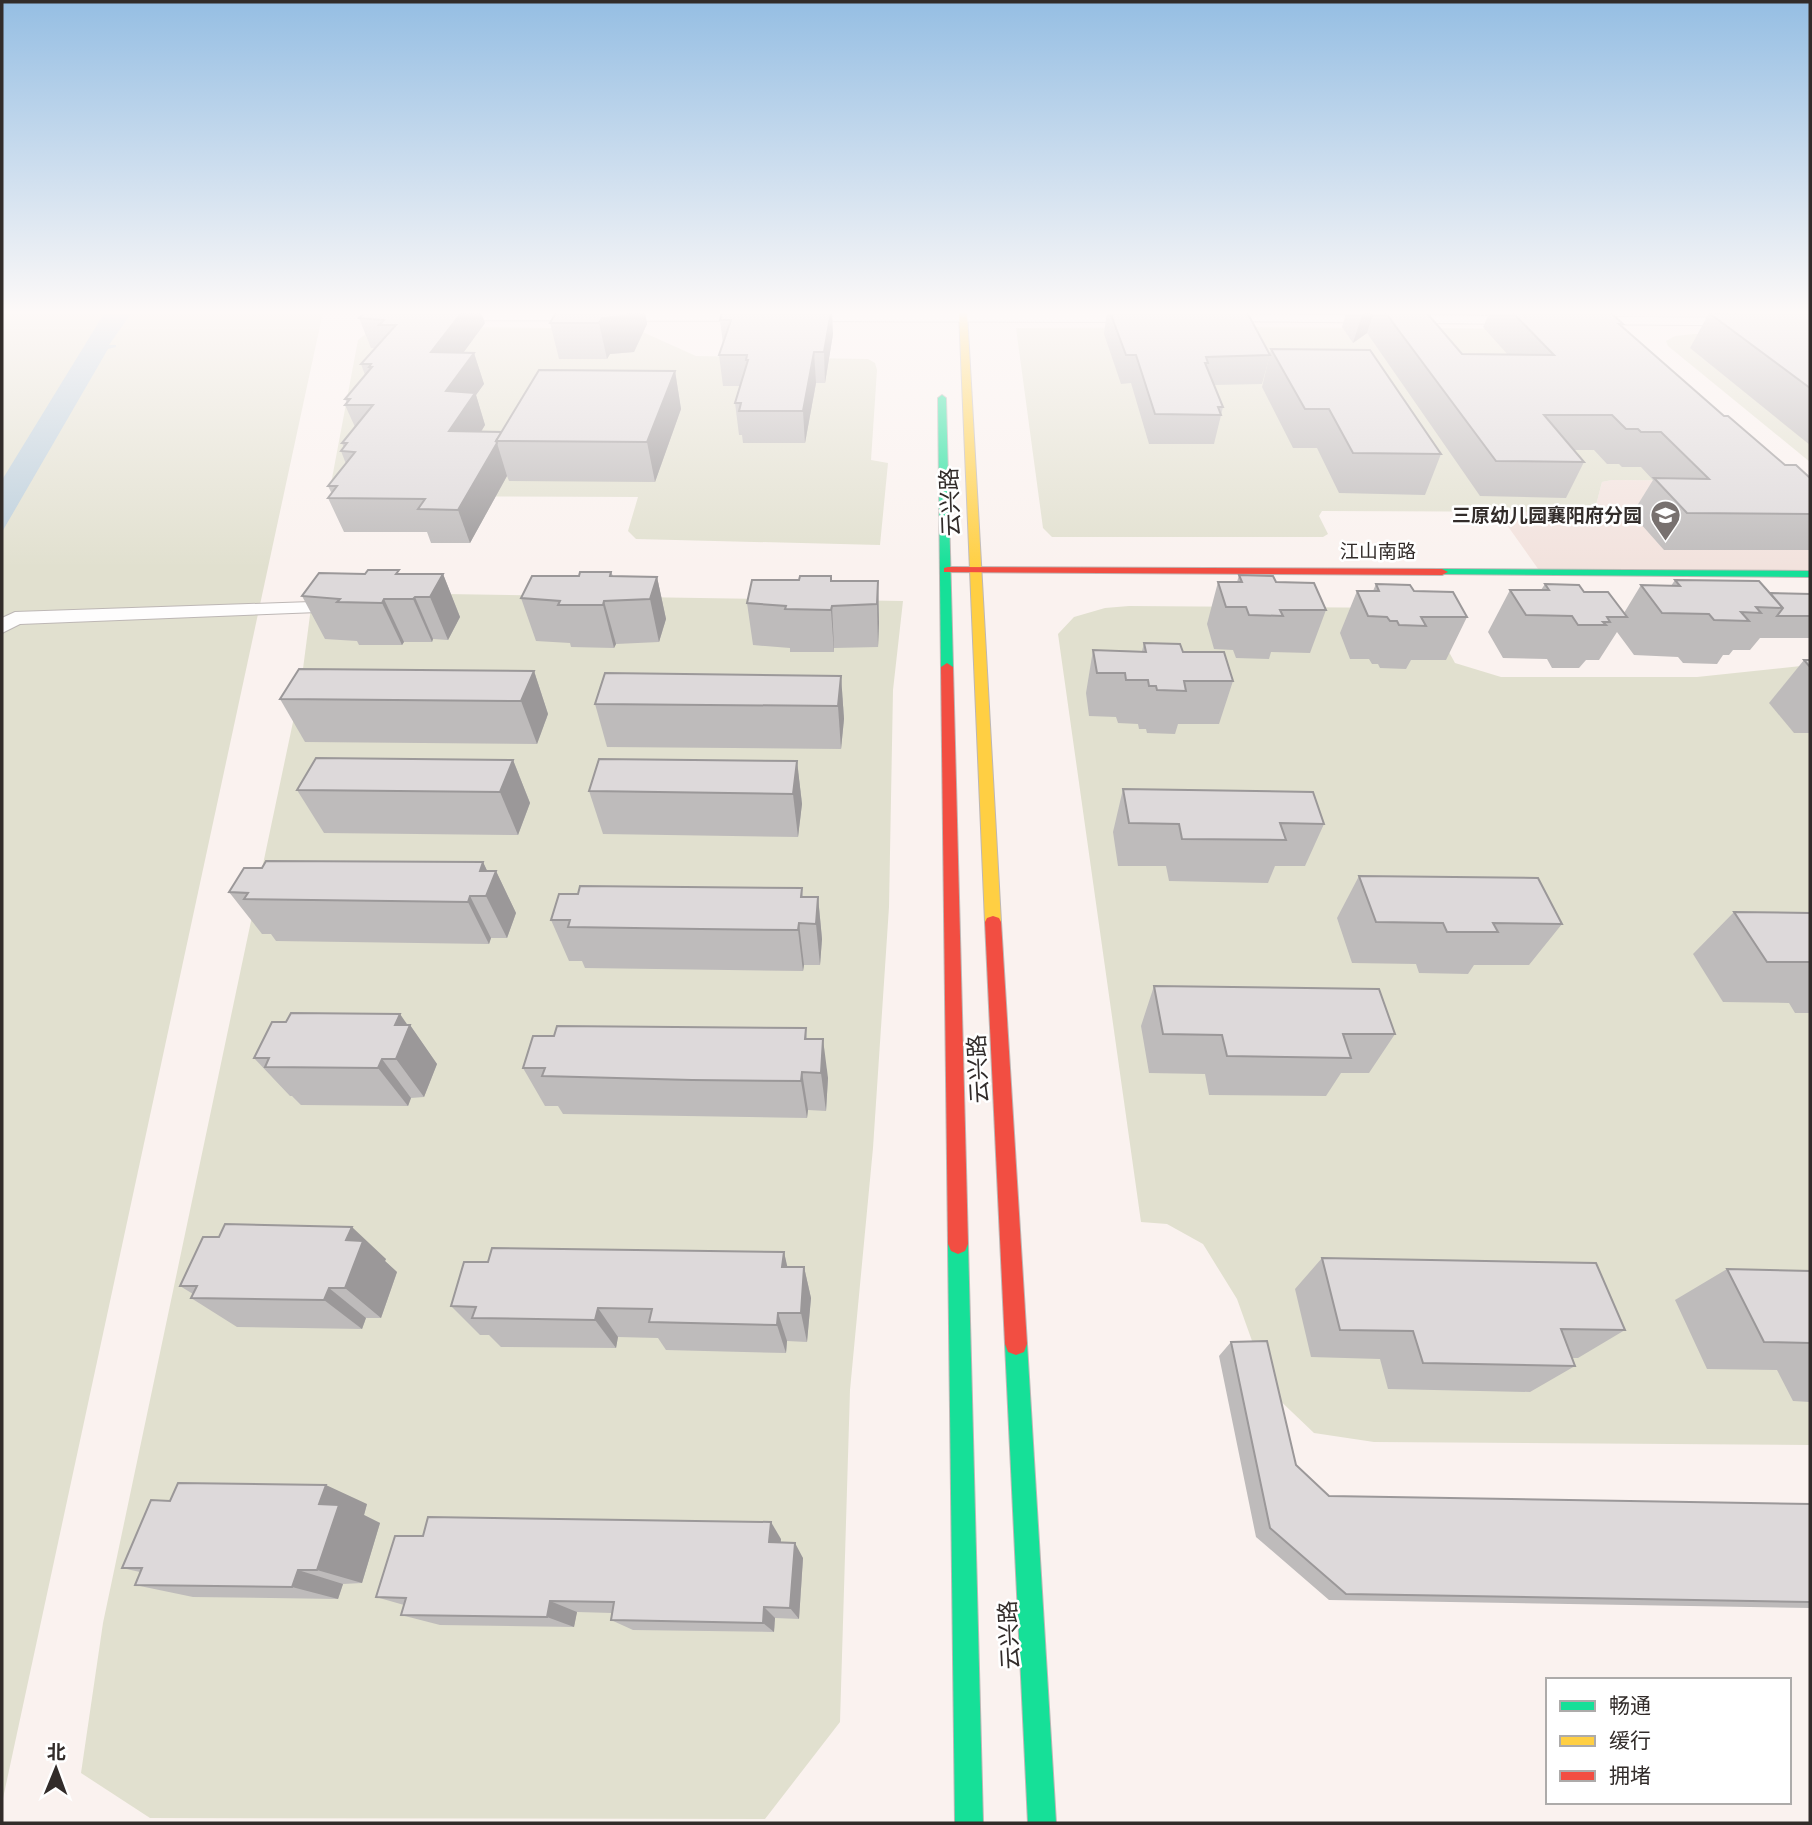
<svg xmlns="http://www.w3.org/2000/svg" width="1812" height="1825" font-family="Montserrat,'Noto Sans SC',sans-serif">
<rect width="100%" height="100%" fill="#faf2ef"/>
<polygon fill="#f2e2dd" points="1612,480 1738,481 1810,496 1810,574 1541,573 1497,511 1595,509 1602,482"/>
<g fill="#e1e0cf">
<polygon points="2,312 323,312 2,1803"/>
<polygon points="393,326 636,329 696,356 868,359 875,363 877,370 871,460 888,463 880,545 636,539 628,531 638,497 349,496 330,489 358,340 368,332"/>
<polygon points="1244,327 1580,329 1738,481 1612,480 1602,482 1595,509 1585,512 1322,511 1319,516 1328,534 1323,537 1052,537 1043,528 1016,328"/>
<polygon points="1694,334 1810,334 1810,462 1668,346 1666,341 1675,336"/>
<polygon points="313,592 903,601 893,690 889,907 873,1148 850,1390 840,1722 765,1819 150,1818 81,1773 103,1623 301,684"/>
<polygon points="1129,606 1417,608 1428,614 1455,663 1501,677 1697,677 1810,665 1810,1445 1374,1442 1314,1433 1270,1391 1237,1299 1203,1244 1167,1224 1141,1222 1058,634 1074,617 1105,608"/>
</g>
<polygon fill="#bacedb" points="105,312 132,312 109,345 116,345 116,347 108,349 2,532 2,480"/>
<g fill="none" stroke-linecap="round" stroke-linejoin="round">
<defs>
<g id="street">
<polygon points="360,312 1145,314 1152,318 1145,322 417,320 367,316"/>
<polygon points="1213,314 1523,316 1530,320 1523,324 1208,321 1208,315"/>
<polygon points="1581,317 1810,318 1810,326 1576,324 1574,321"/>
<polygon points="311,602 318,604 321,608 318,612 20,624 2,633 2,618 15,612"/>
</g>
<g id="fast">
<polygon points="942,395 946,398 953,667 947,671 941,667 938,398"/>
<polygon points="1442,569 1810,571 1810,577 1438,574 1436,572"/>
<polygon points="958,1234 965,1237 968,1244 983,1823 955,1823 948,1244 951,1237"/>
<polygon points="1016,1333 1024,1336 1027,1344 1056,1823 1028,1823 1005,1344 1008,1336"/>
</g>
<polygon id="slow" points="959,312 967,312 1001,922 999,926 987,926 985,922"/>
<g id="jam">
<polygon points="948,567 1442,569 1448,572 1442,575 944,572 944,568"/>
<polygon points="947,663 953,667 968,1244 965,1251 958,1254 951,1251 948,1244 941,667"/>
<polygon points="993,916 999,918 1001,922 1027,1344 1024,1352 1016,1355 1008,1352 1005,1344 985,922 987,918"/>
</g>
</defs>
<use href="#street" stroke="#bdb7b5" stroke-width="2"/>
<use href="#fast" stroke="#bdb7b5" stroke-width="2"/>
<use href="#slow" stroke="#bdb7b5" stroke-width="2"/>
<use href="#jam" stroke="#bdb7b5" stroke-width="2"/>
<use href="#street" fill="#fefdfd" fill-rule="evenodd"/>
<use href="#fast" fill="#16e098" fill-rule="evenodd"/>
<use href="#slow" fill="#ffcf43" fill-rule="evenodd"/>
<use href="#jam" fill="#f24e42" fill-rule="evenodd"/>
</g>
<g fill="#bebbbb">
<polygon points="556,312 645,312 647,324 634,352 610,354 607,359 559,359 550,323"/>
<polygon points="722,312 833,334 825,383 816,383 805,443 743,443 742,435 739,435 735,403 740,386 723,386 719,355 723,344 720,320"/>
<polygon points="1107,312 1247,312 1270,355 1262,384 1214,385 1223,407 1214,444 1149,444 1131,383 1121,384 1104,334"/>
<polygon points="1332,312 1426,312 1462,354 1508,355 1483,327 1489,314 1471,314 1470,312 1610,312 1623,324 1622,326 1724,416 1785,465 1810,478 1810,550 1664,550 1632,514 1653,480 1641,467 1622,467 1619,464 1607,464 1594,450 1574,450 1584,462 1566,498 1480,496 1367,333 1353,343 1342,327 1346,313 1333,313"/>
<polygon points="1810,312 1810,445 1690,348 1709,313"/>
<polygon points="359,318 485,323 463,353 474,353 484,384 476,395 485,425 481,432 502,432 675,371 681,409 655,482 509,481 507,476 470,543 431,543 427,532 344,532 328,498 332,494 328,486 346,464 341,451 344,448 342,443 355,427 345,405 347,403 345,399 365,375 361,364 375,348 371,348"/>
<polygon points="1271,349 1441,454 1425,495 1339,493 1317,448 1293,448 1262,387"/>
<polygon points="611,572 613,576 657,577 666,619 659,642 616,644 614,648 571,647 570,643 536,641 521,598 579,576"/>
<polygon points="401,574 443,574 460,617 448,640 433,639 432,642 404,642 402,645 359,645 357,641 325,639 302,596"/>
<polygon points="1239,575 1276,582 1326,610 1310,653 1271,652 1269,659 1236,658 1233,650 1214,649 1207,624 1218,582 1237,582"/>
<polygon points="799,580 878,581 879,623 878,647 834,648 834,652 790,652 790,648 753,645 747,603"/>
<polygon points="1675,580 1770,593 1810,594 1810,638 1760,638 1750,650 1733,650 1729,655 1723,655 1717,664 1683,663 1678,657 1634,655 1617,632 1599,660 1586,660 1579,668 1552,668 1547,659 1503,658 1488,632 1510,590 1541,590 1545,584 1584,592 1624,613 1641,585 1671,586"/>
<polygon points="1376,584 1414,591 1467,617 1446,660 1411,660 1406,669 1380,668 1378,664 1372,664 1369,659 1350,659 1340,633 1357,591 1373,591"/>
<polygon points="1144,643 1183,652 1233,681 1219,724 1178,724 1175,734 1147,733 1146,729 1139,729 1138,724 1118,723 1116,717 1089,716 1086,693 1093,650 1142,651"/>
<polygon points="1804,660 1810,660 1810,733 1794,733 1769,703"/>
<polygon points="534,671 548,714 537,744 305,742 280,699"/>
<polygon points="841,676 844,719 841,749 607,747 595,704"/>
<polygon points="513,760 530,803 518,835 324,833 297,790"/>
<polygon points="797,761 802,804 798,837 603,834 589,791"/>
<polygon points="1123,789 1324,824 1305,866 1275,866 1268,883 1169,881 1166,866 1118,866 1113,832"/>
<polygon points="483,862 487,871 496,871 516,913 507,938 491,938 489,944 276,941 271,934 262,934 229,892 262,868"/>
<polygon points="1359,876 1562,924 1529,965 1474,965 1468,974 1419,973 1416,964 1352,963 1337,918"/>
<polygon points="802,888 803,897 818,897 822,939 820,965 804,965 803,971 585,968 582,961 569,961 551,920 578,894"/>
<polygon points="1734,912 1810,913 1810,1013 1795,1013 1789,1003 1723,1002 1693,954"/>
<polygon points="1154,986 1395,1034 1369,1073 1341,1073 1326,1096 1209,1095 1205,1074 1149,1073 1141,1026"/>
<polygon points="407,1025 410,1025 437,1064 424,1097 411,1098 408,1106 301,1105 292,1096 290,1096 254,1058"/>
<polygon points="806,1028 807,1039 828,1078 826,1111 808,1110 807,1118 563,1114 558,1106 545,1106 523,1068 554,1036"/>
<polygon points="219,1237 386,1259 385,1261 397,1272 381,1318 366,1318 362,1329 237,1327 191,1298 193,1294 180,1286"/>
<polygon points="784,1252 787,1267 804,1267 811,1298 807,1342 787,1341 786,1353 666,1350 658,1338 618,1337 616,1348 501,1347 489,1335 480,1335 451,1306 488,1262"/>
<polygon points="1322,1258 1625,1330 1578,1358 1572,1358 1575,1366 1530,1392 1388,1389 1380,1359 1311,1357 1295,1289"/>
<polygon points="1727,1269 1810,1271 1810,1402 1793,1401 1777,1370 1707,1369 1675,1300"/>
<polygon points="1231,1342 1296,1465 1329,1496 1810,1504 1810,1608 1329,1600 1256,1537 1219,1356"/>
<polygon points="367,1504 364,1515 380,1523 362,1583 343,1584 338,1599 193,1597 135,1585 140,1572 122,1568"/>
<polygon points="781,1539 781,1543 803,1558 799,1619 775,1618 774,1632 633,1630 611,1620 612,1613 577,1612 574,1627 440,1625 401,1615 404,1605 376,1597"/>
</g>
<g fill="#9b9899">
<polygon points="462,312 481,312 485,323 442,382 431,352"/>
<polygon points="629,312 645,312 647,324 634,352 610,354 607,359 599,323 602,318"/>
<polygon points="831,312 832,312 833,334 825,383 824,352"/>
<polygon points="1363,312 1374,312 1367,333 1353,343"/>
<polygon points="814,352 816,383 805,443 803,411"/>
<polygon points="474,353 484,384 476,395 485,425 461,464 449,431 446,391"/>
<polygon points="675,371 681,409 655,482 647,442"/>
<polygon points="497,443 507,476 470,543 458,510"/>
<polygon points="443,574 460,617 448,640 430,597"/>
<polygon points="657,577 666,619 659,642 650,599"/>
<polygon points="878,581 879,623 878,647 877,604"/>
<polygon points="415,597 433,639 432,642 413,599"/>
<polygon points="384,599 404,642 402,645 382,603"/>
<polygon points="604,601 616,644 614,648 603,605"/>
<polygon points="832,606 834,648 834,652 831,610"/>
<polygon points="534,671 548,714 537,744 521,701"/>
<polygon points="841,676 844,719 841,749 838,706"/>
<polygon points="513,760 530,803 518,835 500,792"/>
<polygon points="797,761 802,804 798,837 793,794"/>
<polygon points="483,862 492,881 496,871 516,913 507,938 486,896 480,871"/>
<polygon points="470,896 491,938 489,944 468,902"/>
<polygon points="818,897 822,939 820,965 816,924"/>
<polygon points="799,923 804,965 803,971 798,930"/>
<polygon points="400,1014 409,1027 410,1025 437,1064 424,1097 396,1059 395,1025"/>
<polygon points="823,1039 828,1078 826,1111 821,1073"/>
<polygon points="382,1059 411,1098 408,1106 378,1068"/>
<polygon points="802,1072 808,1110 807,1118 801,1081"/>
<polygon points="352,1227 386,1259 385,1261 397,1272 381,1318 345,1288 346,1240"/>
<polygon points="784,1252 791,1283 782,1267"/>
<polygon points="804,1267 811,1298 807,1342 801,1313"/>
<polygon points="329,1288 366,1318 362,1329 324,1300"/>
<polygon points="598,1308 618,1337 616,1348 595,1320"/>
<polygon points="778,1313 787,1341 786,1353 777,1325"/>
<polygon points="326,1485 367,1504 364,1515 380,1523 362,1583 317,1570 319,1504"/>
<polygon points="771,1522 781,1539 779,1558 769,1542"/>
<polygon points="795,1543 803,1558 799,1619 790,1608"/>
<polygon points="298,1570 343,1584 338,1599 292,1587"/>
<polygon points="550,1601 577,1612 574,1627 547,1617"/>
<polygon points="764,1607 775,1618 774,1632 763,1623"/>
</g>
<g fill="#ddd9da" stroke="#9b9899" stroke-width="2">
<polygon points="365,312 462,312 431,352 474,353 446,391 475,393 449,431 502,432 496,441 497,443 458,510 418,509 425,499 328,498 337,486 328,486 355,452 341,451 347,443 342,443 373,405 345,405 350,399 345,399 372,367 369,367 371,364 361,364 396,325 379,325 384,320 359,318"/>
<polygon points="556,312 629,312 627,316 602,318 599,323 550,323"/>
<polygon points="722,312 831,312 824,352 814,352 803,411 739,411 741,403 735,403 748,360 746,360 747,355 719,355 731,320 720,320"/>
<polygon points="1110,312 1247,312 1270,355 1206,357 1208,363 1205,363 1223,407 1218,407 1221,415 1155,414 1136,355 1126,355"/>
<polygon points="1385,312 1426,312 1462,354 1554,355 1512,312 1610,312 1623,324 1619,324 1724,416 1728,416 1785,465 1796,465 1810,478 1810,514 1687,513 1654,478 1709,479 1661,432 1641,432 1638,429 1626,429 1612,415 1544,415 1584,462 1496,461"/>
<polygon points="1810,312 1810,388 1709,313 1796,312"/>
<polygon points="1271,349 1370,350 1441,454 1353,453 1329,409 1305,409"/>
<polygon points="539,370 675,371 647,442 496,441"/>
<polygon points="368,570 399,570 396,574 443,574 430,597 415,597 413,599 384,599 382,603 337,602 340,599 302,596 319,573 365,574"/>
<polygon points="580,572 611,572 610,576 657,577 650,599 604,601 603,605 558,605 560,601 521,598 532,576 579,576"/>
<polygon points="1239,575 1273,576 1276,582 1314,583 1326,610 1280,610 1283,616 1249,615 1246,607 1226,607 1218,582 1242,582"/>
<polygon points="800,576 831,576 831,581 878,581 877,604 832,606 831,610 785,609 786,606 747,603 752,580 799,580"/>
<polygon points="1675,580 1759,581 1783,608 1756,607 1761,613 1741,612 1749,621 1714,620 1709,614 1662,613 1641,585 1680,586"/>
<polygon points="1376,584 1410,585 1414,591 1453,592 1467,617 1421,617 1426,626 1399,625 1397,621 1390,621 1387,617 1368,616 1357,591 1379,591"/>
<polygon points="1545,584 1579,585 1584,592 1608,592 1627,617 1607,617 1610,622 1603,622 1606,625 1578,625 1572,616 1526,615 1510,590 1549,590"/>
<polygon points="1770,593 1810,594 1810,616 1777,616 1783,608"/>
<polygon points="1144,643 1180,644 1183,652 1224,652 1233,681 1184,681 1186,691 1157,690 1156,686 1149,686 1148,680 1126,680 1125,673 1097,673 1093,650 1146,652"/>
<polygon points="1804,660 1810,660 1810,667"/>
<polygon points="299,669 534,671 521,701 280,699"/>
<polygon points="605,673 841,676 838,706 595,704"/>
<polygon points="316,758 513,760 500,792 297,790"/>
<polygon points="599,759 797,761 793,794 589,791"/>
<polygon points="1123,789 1313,792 1324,824 1280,823 1286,840 1182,839 1179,824 1129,823"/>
<polygon points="266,861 483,862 480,871 496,871 486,896 470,896 468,902 244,899 248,893 229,892 244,868 262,868"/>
<polygon points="1359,876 1538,878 1562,924 1493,923 1498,932 1447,932 1443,923 1376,922"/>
<polygon points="580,886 802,888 801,897 818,897 816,924 799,923 798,930 701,929 568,927 570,920 551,920 559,894 578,894"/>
<polygon points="1734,912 1810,913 1810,962 1767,962"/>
<polygon points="1154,986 1379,989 1395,1034 1343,1034 1351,1058 1227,1056 1222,1035 1163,1034"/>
<polygon points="291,1013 400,1014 395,1025 410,1025 396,1059 382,1059 378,1068 265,1067 269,1058 254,1058 272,1022 286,1022"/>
<polygon points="557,1026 806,1028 805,1039 823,1039 821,1073 802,1072 801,1081 692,1080 542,1076 545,1068 523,1068 533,1036 554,1036"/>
<polygon points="225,1224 352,1227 346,1240 363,1241 345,1288 329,1288 324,1300 191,1298 197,1286 180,1286 203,1237 219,1237"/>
<polygon points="492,1248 784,1252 782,1267 804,1267 801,1313 778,1313 777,1325 649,1322 652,1309 598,1308 595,1320 472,1318 476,1307 451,1306 464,1262 488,1262"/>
<polygon points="1322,1258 1596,1263 1625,1330 1561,1329 1575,1366 1423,1363 1413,1331 1340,1330"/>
<polygon points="1727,1269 1810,1271 1810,1343 1764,1342"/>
<polygon points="1267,1341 1296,1465 1329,1496 1810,1504 1810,1602 1346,1594 1270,1528 1231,1342"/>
<polygon points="178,1483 326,1485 319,1504 339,1505 317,1570 298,1570 292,1587 135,1585 142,1568 122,1568 151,1500 170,1501"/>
<polygon points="428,1517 771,1522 769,1542 795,1543 790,1608 764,1607 763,1623 611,1620 614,1602 550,1601 547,1617 401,1615 406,1598 376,1597 395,1536 423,1536"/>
</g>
<linearGradient id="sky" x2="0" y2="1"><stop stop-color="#95bee3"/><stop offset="0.55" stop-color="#fdf9f8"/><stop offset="1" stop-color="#fdf9f8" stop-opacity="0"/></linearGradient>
<rect width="1812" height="568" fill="url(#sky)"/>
<defs>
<symbol id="school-pin" viewBox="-11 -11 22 30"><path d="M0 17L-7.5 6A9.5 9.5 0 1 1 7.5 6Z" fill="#78716f" stroke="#fff"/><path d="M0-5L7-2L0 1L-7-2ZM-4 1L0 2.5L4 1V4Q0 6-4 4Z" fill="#fff"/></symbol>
</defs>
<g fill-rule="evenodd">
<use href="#school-pin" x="1648" y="498" width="35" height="47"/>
</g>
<g text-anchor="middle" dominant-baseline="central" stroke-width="5" stroke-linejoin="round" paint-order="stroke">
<g font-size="19" font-weight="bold" fill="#322c2a" stroke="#fff" text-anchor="end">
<text x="1642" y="515">三原幼儿园襄阳府分园</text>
</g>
<g font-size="19" fill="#322c2a" stroke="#fff">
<text x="1378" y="551">江山南路</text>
</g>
<g font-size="23" fill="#322c2a" stroke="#fff">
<text transform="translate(950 502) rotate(-92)">云兴路</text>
<text transform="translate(978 1069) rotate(-93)">云兴路</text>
<text transform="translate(1009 1635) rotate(-93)">云兴路</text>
</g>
</g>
<rect width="1812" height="1825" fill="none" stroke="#322c2a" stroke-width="7"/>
<rect x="1546" y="1678" width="245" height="126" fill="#ffffff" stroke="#adabaa" stroke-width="2"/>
<rect x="1560" y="1701" width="35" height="10" fill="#16e098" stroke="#adabaa" stroke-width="2"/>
<text x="1609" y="1713" font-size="21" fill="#322c2a">畅通</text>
<rect x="1560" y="1736" width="35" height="10" fill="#ffcf43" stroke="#adabaa" stroke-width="2"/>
<text x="1609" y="1748" font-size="21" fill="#322c2a">缓行</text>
<rect x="1560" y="1771" width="35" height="10" fill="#f24e42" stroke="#adabaa" stroke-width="2"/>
<text x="1609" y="1783" font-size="21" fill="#322c2a">拥堵</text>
<g transform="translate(56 1769) rotate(1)" stroke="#ffffff" stroke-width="5" paint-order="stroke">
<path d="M0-5L12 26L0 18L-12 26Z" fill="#322c2a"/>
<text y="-10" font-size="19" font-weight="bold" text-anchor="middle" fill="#322c2a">北</text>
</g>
</svg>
